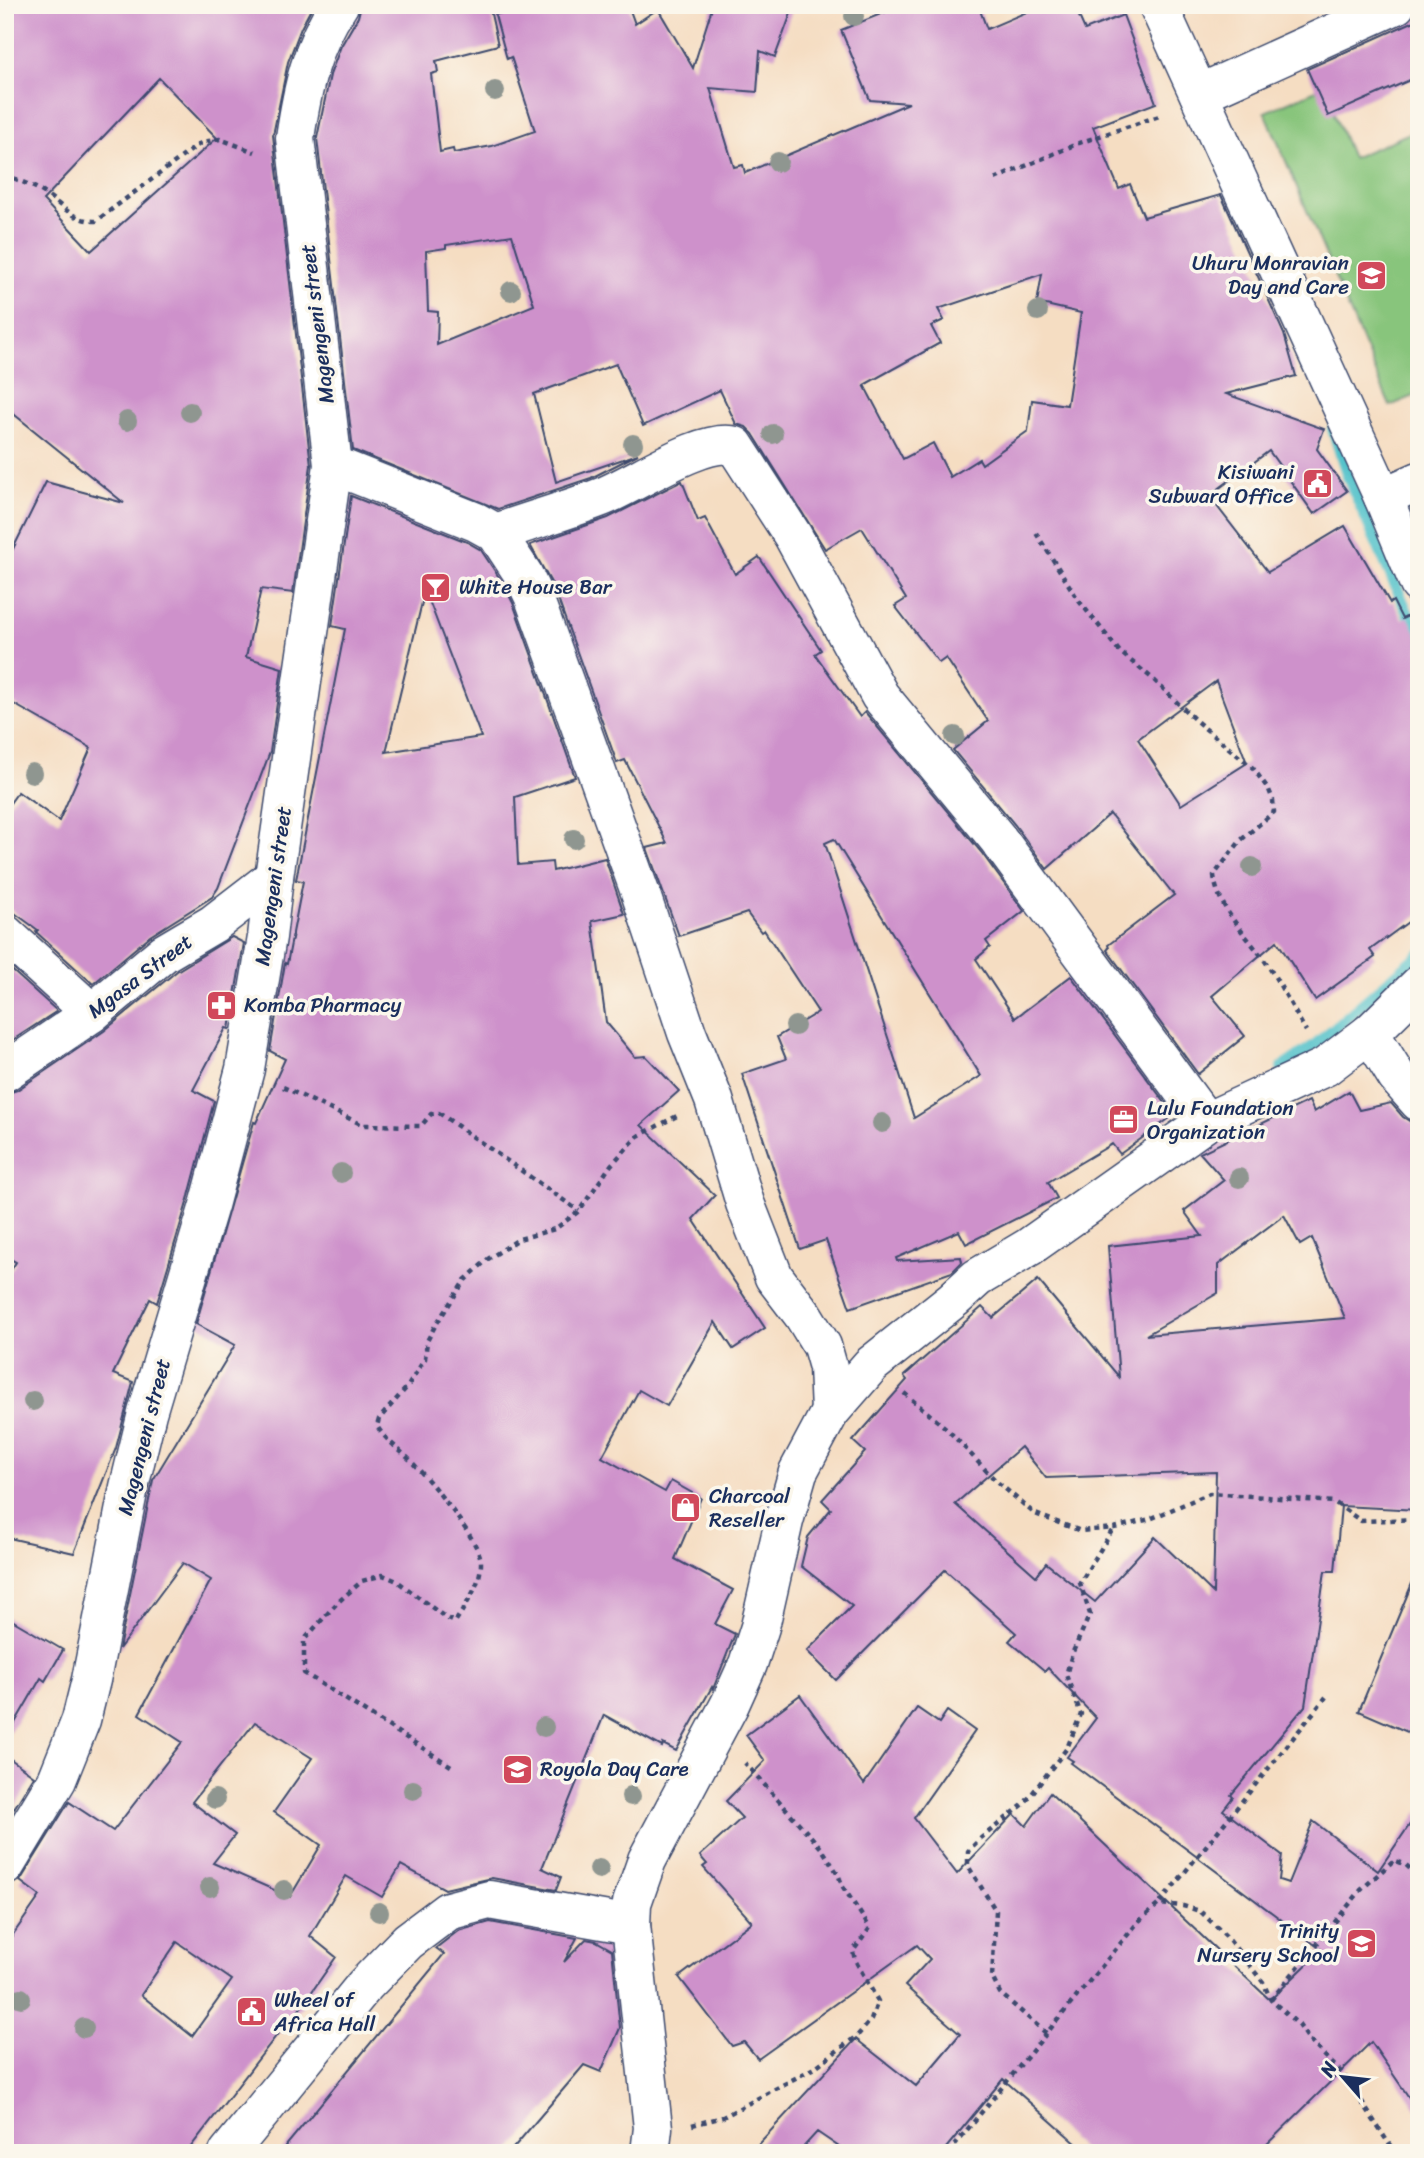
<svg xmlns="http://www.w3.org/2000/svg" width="1424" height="2158" font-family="Sriracha,sans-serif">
<rect width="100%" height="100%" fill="#fbf7ec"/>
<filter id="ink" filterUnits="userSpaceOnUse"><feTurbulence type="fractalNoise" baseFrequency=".0143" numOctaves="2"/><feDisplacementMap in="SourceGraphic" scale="14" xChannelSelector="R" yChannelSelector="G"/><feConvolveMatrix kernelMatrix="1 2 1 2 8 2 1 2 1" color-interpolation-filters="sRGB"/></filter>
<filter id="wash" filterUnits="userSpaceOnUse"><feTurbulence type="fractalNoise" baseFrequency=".00686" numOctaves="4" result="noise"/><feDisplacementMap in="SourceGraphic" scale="28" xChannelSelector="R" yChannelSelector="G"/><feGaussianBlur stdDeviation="1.57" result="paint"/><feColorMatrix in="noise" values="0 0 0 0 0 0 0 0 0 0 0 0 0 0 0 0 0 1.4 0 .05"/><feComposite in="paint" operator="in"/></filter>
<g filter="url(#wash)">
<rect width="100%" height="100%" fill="#f5ddc2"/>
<polygon fill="#88c57b" stroke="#527a6c" stroke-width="2" points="1323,87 1352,158 1419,129 1419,394 1390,406 1265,112"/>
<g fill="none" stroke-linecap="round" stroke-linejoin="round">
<g stroke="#54c2cb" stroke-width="12">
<polyline points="1333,429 1348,477 1419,639"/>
<polyline points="1282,1068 1314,1046 1419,955"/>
</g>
</g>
<g id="blocks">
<g fill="#ce91cb" fill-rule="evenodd">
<path d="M 5,5 L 313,5 L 301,28 L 288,62 L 273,135 L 311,465 L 293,593 L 261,589 L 246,657 L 282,668 L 270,752 L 218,888 L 212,897 L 150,936 L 93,984 L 36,932 L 38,930 L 5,906 L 5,810 L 18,792 L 59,821 L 91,748 L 5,699 L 5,565 L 46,482 L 124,503 L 5,407 ZM 159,78 L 217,138 L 91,251 L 43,200 Z"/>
<path d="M 361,5 L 489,5 L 498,45 L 436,61 L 438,72 L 431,74 L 440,152 L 453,149 L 454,153 L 492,146 L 535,131 L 511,57 L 507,59 L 495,15 L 525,5 L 628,5 L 635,24 L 658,9 L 693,68 L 713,5 L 794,5 L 775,57 L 760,51 L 757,92 L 710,88 L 734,167 L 743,165 L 745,173 L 909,103 L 870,100 L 841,30 L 903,5 L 978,5 L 987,29 L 1043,5 L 1074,5 L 1085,30 L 1123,15 L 1156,103 L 1093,127 L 1119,189 L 1130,184 L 1144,217 L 1221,195 L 1284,334 L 1296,376 L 1226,394 L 1324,429 L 1317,449 L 1347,491 L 1314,514 L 1269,451 L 1209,496 L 1268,572 L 1345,526 L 1390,603 L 1393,601 L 1402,619 L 1408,616 L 1419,639 L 1419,914 L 1370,950 L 1375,957 L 1315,1000 L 1277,941 L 1212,996 L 1245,1036 L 1198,1074 L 1107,950 L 1109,948 L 1108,945 L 1174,895 L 1110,814 L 1047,869 L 1015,825 L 953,750 L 988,721 L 946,658 L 939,663 L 895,606 L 906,599 L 862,528 L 825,549 L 753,434 L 746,427 L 736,424 L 720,390 L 643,426 L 616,364 L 534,394 L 556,482 L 638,454 L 591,478 L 498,509 L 353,450 L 317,138 L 330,75 L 341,46 L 358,17 ZM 512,235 L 534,305 L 437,345 L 438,312 L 428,311 L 426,251 L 446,248 L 446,245 ZM 1042,274 L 1037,303 L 1081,313 L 1067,405 L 1032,400 L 1028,431 L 982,464 L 979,459 L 950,477 L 933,443 L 903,459 L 864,385 L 940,343 L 931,326 L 944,320 L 938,309 ZM 1216,681 L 1247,763 L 1181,805 L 1138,739 Z"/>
<polygon points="1419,19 1419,76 1328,116 1307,69"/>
<path d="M 682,481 L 698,521 L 705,518 L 735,574 L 759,557 L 821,650 L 815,654 L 860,717 L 865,712 L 981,852 L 1024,911 L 986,941 L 990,947 L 976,959 L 1015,1018 L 1071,976 L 1174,1115 L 1120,1154 L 1112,1144 L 1048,1182 L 1057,1198 L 966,1244 L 959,1231 L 896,1258 L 897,1261 L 961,1257 L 962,1262 L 952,1272 L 850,1308 L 826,1240 L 800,1249 L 742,1074 L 786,1059 L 777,1037 L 818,1012 L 764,930 L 761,932 L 747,913 L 679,936 L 647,848 L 667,843 L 625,760 L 617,763 L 554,588 L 530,545 L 608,518 ZM 834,839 L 981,1076 L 914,1118 L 825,843 Z"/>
<path d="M 351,496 L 467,542 L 481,550 L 504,585 L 513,603 L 575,777 L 515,797 L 518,865 L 552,862 L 553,871 L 605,858 L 624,914 L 592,921 L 606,1022 L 635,1057 L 646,1056 L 679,1091 L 641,1125 L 715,1195 L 693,1219 L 765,1328 L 733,1349 L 715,1322 L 667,1406 L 639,1390 L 602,1457 L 665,1492 L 671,1481 L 701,1498 L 675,1559 L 733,1590 L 715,1624 L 735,1634 L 713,1689 L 712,1687 L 676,1751 L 663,1744 L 662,1747 L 604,1715 L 542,1868 L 561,1877 L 556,1890 L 492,1878 L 445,1889 L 401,1865 L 382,1897 L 346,1876 L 310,1936 L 336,1957 L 283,2033 L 280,2031 L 186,2153 L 5,2153 L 5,1946 L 40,1896 L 20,1881 L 69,1802 L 113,1831 L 182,1742 L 139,1714 L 211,1580 L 183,1563 L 119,1649 L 153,1480 L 235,1345 L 196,1324 L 254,1122 L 256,1123 L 285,1059 L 270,1051 L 285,963 L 287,964 L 303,881 L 296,880 L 345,629 L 332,626 ZM 425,590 L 481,737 L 386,752 ZM 255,1722 L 312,1758 L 274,1812 L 321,1845 L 290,1897 L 213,1863 L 235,1835 L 192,1802 ZM 177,1942 L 232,1980 L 192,2036 L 141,1995 Z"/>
<polygon points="232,937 244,943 229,1029 226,1028 193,1090 214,1101 189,1196 157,1303 150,1299 113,1374 133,1382 116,1448 74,1553 5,1537 5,1280 16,1262 5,1256 5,1094 17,1090 104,1031 177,971"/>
<polygon points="5,964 57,1011 5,1045"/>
<path d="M 1349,1091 L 1359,1110 L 1391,1103 L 1403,1117 L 1411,1122 L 1419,1123 L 1419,1510 L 1341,1506 L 1335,1571 L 1325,1571 L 1305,1706 L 1231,1795 L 1233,1797 L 1223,1810 L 1282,1855 L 1279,1880 L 1288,1883 L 1313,1821 L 1378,1871 L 1419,1811 L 1419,2112 L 1371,2042 L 1258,2153 L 1087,2153 L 1003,2079 L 942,2153 L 848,2153 L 817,2132 L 798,2153 L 750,2153 L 856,2039 L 916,2086 L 960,2034 L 905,1986 L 930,1959 L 917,1945 L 758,2059 L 744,2042 L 732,2046 L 679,1977 L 752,1922 L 703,1867 L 707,1864 L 700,1856 L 742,1818 L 726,1801 L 765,1761 L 746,1735 L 800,1695 L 864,1784 L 917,1708 L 939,1723 L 947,1711 L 975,1731 L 914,1818 L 957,1874 L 1014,1814 L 1026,1826 L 1050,1793 L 1270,2000 L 1322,1950 L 1071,1763 L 1073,1761 L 1067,1757 L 1096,1718 L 1048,1668 L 1045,1671 L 1009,1641 L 1016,1633 L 945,1570 L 836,1680 L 807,1651 L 852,1606 L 801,1566 L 808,1537 L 831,1509 L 822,1500 L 865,1452 L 853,1441 L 907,1380 L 904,1376 L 982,1307 L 993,1318 L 1038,1280 L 1119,1377 L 1108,1246 L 1202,1236 L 1184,1211 L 1224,1180 L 1200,1153 L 1309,1101 L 1314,1112 ZM 1284,1215 L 1300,1245 L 1312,1238 L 1345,1318 L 1146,1335 L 1218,1293 L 1218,1265 ZM 1021,1447 L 1046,1478 L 1216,1472 L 1213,1593 L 1155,1537 L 1095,1602 L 1046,1563 L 1036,1576 L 955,1504 Z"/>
<polygon points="1418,1569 1419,1569 1419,1737 1359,1711"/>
<polygon points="5,1616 63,1650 45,1681 41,1678 5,1740"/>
<polygon points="5,1755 34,1776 5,1823"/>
<polygon points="490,1922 577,1938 564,1962 586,1939 596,1941 612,1950 620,2028 601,2072 584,2065 509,2153 280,2153 444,1954 436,1948 458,1931"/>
</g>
</g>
</g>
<g filter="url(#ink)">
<use href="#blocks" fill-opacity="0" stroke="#3c496d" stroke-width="2"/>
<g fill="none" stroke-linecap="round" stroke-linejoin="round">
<defs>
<g id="minor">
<polyline points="1158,5 1383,497 1419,584"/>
<polyline points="1199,94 1396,5"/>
<polyline points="333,465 476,522 496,533 523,574 533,595 640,892 687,1033 714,1100 745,1203 774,1277 803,1315 822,1346 828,1367 830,1412"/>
<polyline points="1383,497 1419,481"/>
<path d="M 496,533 C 530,521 565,511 599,498 C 632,486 703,436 735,446 L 793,536 L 880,696 L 998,839 L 1206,1122"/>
<polyline points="5,934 92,1013"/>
<polyline points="1370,1033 1397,1077 1419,1102"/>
<polyline points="5,1072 92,1013 164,953 213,924 274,877"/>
<path d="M 5,1866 L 57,1780 L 81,1720 L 91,1680 L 129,1487 L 147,1413 L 210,1202 L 245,1069 L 267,937 L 274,877 L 333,465 L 295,138 C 302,90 311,46 339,5"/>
<polyline points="228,2153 365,1985 408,1941 448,1911 489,1900 631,1925"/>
<polyline points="650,2153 653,2128 631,1925 632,1903 647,1860 730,1704 748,1664 760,1627 784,1521 798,1472 830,1412 871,1365 954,1299 977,1278 1029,1247 1206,1122 1325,1067 1370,1033 1419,985"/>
</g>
</defs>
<use href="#minor" stroke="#3c496d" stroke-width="41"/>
<g stroke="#3c496d" stroke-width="4.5" stroke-dasharray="5 5" stroke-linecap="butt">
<path d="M 5,173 C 17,181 30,184 41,191 C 61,203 71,221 96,221 L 202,142 L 220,139 L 255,152"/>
<polyline points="995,179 1079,143 1162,115"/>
<path d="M 1036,533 L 1079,601 L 1120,652 L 1153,679 L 1195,720 L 1253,768 L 1269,790 L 1273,800 L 1274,812 L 1241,840 L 1214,875 C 1217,909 1249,937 1267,964 C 1281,986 1293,1009 1306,1031"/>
<polyline points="283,1087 363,1125 421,1126 431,1114 439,1113 579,1211"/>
<polyline points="904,1393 947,1429 996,1481 1035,1514 1081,1531 1114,1528 1150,1519 1210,1493 1334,1502 1361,1521 1419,1519"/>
<path d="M 451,1766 L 304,1673 L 304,1640 L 337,1603 L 362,1581 L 383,1575 L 397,1581 L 446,1618 L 455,1622 C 466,1605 481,1584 481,1563 C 482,1542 427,1478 411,1461 C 399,1449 385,1440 377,1426 L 379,1419 L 408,1386 L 417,1371 L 425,1359 L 427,1341 L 435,1326 L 465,1280 L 488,1259 L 519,1239 L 555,1229 L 579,1211 L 611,1165 L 638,1136 L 677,1116"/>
<polyline points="1160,1903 1326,1697"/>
<polyline points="1271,2000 1361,1890 1394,1860 1406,1865 1419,1877"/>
<polyline points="1046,2033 1000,1993 992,1977 996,1911 968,1866 968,1851 981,1838 1024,1804 1067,1748 1081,1714 1066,1675 1072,1654 1090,1614 1080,1583 1113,1529"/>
<polyline points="692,2125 723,2117 814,2068 857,2036 871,2020 878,2001 855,1960 853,1951 870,1928 843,1887 838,1874 822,1849 745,1763"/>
<polyline points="948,2153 1139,1921 1159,1904 1183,1906 1200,1911 1226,1936 1263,1982 1271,2000 1299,2025 1310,2041 1344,2075 1395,2153"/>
</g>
<use href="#minor" stroke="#fff" stroke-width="38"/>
</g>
<g fill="#8f9690">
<circle cx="854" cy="16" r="10"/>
<circle cx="495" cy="91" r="10"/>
<circle cx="778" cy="162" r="10"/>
<circle cx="511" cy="291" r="10"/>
<circle cx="1038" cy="311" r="10"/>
<circle cx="190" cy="412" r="10"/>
<circle cx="127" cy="421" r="10"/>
<circle cx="773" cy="434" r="10"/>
<circle cx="633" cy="444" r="10"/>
<circle cx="955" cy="736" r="10"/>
<circle cx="32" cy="773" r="10"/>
<circle cx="574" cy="839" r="10"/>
<circle cx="1252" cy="867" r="10"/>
<circle cx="795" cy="1026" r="10"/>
<circle cx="882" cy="1123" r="10"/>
<circle cx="341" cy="1173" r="10"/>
<circle cx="1239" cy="1178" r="10"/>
<circle cx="33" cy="1401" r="10"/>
<circle cx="544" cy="1727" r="10"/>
<circle cx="413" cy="1790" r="10"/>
<circle cx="631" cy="1796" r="10"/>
<circle cx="215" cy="1799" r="10"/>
<circle cx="599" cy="1869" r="10"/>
<circle cx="210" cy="1887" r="10"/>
<circle cx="284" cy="1890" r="10"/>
<circle cx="379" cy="1912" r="10"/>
<circle cx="21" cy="1998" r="10"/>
<circle cx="84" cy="2028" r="10"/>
</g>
</g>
<defs>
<symbol id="school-square" viewBox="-11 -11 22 22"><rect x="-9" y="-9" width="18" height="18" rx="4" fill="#d1495b" stroke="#fbf7ec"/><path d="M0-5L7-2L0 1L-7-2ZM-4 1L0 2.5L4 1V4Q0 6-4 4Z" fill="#fff"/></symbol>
<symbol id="civic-square" viewBox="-11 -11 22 22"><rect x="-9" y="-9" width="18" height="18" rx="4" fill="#d1495b" stroke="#fbf7ec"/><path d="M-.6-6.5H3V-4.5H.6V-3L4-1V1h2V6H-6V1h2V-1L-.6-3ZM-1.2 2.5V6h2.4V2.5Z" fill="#fff"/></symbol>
<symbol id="bar-square" viewBox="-11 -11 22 22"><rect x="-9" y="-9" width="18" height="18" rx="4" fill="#d1495b" stroke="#fbf7ec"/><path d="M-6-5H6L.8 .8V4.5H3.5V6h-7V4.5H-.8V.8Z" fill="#fff"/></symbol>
<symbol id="pharmacy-square" viewBox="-11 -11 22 22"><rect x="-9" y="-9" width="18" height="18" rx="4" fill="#d1495b" stroke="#fbf7ec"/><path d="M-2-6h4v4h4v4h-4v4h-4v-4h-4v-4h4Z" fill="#fff"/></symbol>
<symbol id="office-square" viewBox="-11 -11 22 22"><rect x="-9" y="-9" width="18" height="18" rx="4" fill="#d1495b" stroke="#fbf7ec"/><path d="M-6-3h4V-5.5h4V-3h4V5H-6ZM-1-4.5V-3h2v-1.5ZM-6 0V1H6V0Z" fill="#fff"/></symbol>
<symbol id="shop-square" viewBox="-11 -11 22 22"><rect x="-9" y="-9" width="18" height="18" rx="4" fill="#d1495b" stroke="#fbf7ec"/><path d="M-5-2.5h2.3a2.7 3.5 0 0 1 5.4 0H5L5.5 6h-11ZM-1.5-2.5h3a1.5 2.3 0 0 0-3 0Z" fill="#fff"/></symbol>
</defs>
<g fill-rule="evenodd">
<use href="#school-square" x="1354" y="258" width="35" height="35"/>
<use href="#civic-square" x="1300" y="466" width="35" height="35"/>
<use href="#bar-square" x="418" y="570" width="35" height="35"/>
<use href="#pharmacy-square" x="204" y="988" width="35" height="35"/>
<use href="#office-square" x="1106" y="1102" width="35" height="35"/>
<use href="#shop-square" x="668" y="1490" width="35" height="35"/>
<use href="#school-square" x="500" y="1752" width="35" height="35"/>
<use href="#school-square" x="1344" y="1926" width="35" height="35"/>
<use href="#civic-square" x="234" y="1994" width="35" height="35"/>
</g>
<g text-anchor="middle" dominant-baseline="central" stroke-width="7" stroke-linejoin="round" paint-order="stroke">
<g font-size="21" fill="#1b2f5e" stroke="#fbf7ec" text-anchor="start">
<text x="1349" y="263" text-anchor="end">Uhuru Monravian<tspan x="1349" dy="24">Day and Care</tspan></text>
<text x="1294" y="472" text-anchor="end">Kisiwani<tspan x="1294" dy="24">Subward Office</tspan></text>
<text x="459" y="587">White House Bar</text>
<text x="244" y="1005">Komba Pharmacy</text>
<text x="1147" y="1108">Lulu Foundation<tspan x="1147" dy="24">Organization</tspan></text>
<text x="709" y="1496">Charcoal<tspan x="709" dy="24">Reseller</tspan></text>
<text x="540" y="1769">Royola Day Care</text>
<text x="1339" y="1931" text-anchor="end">Trinity<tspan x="1339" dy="24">Nursery School</tspan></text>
<text x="274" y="2000">Wheel of<tspan x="274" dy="24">Africa Hall</tspan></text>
</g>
<g font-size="21" fill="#1b2f5e" stroke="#fbf7ec">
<text transform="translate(317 324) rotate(-97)">Magengeni street</text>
<text transform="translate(273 886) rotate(-82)">Magengeni street</text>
<text transform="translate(140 976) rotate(-37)">Mgasa Street</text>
<text transform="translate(144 1437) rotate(-76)">Magengeni street</text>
</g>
</g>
<rect width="1424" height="2158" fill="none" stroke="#fbf7ec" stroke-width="28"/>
<g transform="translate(1343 2077) rotate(298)" stroke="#fbf7ec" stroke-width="5" paint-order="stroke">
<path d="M0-5L12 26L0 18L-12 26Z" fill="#1b2f5e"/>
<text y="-10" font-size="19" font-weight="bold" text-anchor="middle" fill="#1b2f5e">N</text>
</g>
</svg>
